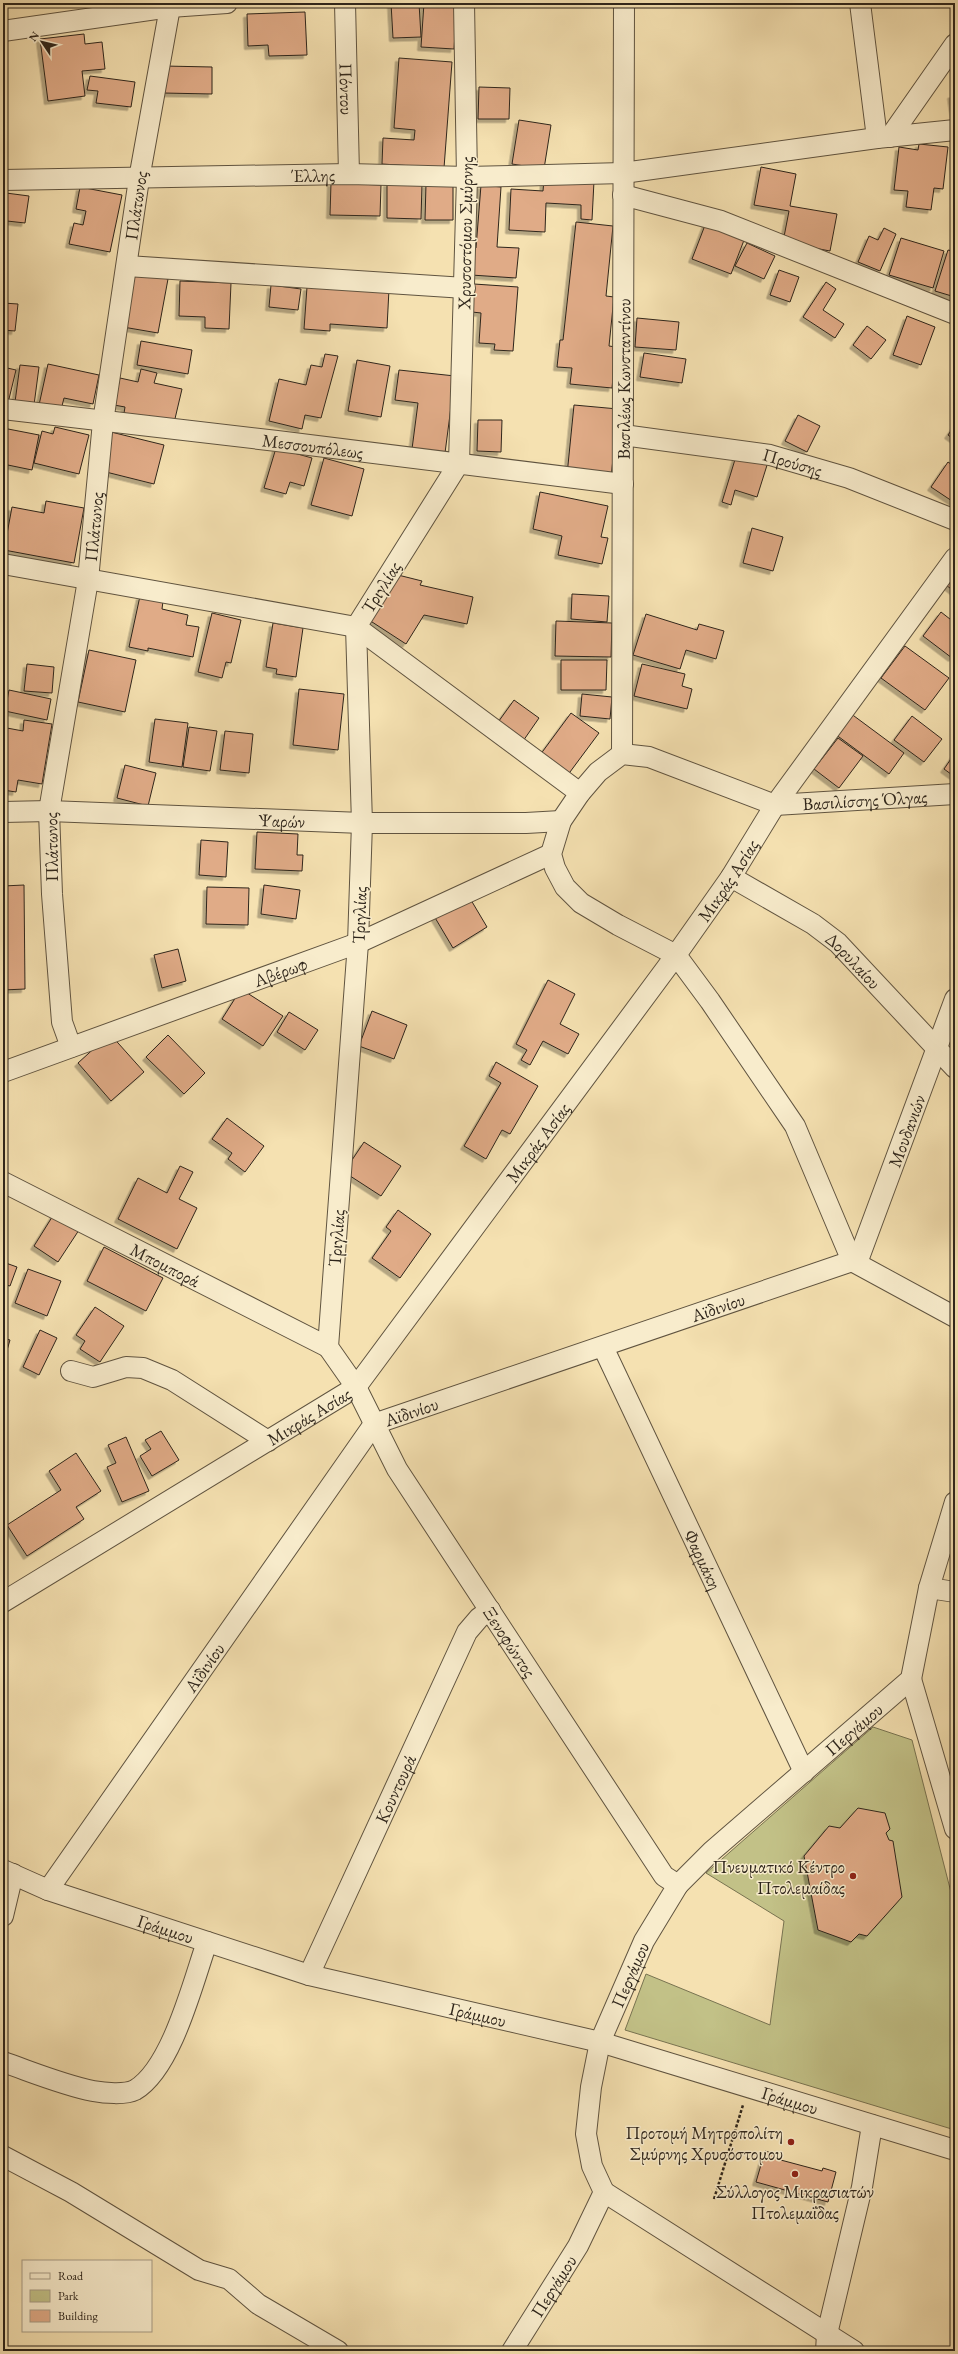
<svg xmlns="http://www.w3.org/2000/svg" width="958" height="2354" font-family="'EB Garamond',serif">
<defs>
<filter id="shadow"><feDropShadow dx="-3.5" dy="3.5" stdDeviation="0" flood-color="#0004"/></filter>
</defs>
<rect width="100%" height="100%" fill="#f5e1b1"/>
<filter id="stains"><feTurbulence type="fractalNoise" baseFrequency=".005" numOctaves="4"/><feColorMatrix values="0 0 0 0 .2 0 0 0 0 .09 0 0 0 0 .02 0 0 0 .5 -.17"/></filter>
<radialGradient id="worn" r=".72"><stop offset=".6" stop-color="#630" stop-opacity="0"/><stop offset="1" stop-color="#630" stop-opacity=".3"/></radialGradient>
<polygon fill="#c2c187" stroke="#787351" points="873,1727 912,1740 955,1908 955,2130 625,2030 646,1974 770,2025 784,1921 706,1873"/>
<g fill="#e0ab87" stroke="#2e251b" filter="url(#shadow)">
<polygon points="391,3 419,3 421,37 393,38"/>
<polygon points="424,3 457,3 454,49 421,47"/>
<polygon points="305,12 307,55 269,56 268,45 248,46 247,14"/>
<polygon points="84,34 85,44 102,42 105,69 82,71 85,96 48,101 40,39"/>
<polygon points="399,58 452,62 444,168 382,164 383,138 414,140 415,130 394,128"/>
<polygon points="164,66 212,67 212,94 163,93"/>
<polygon points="90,76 135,82 131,107 96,103 98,91 87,90"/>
<polygon points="479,87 510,88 509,119 478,119"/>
<polygon points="955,94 955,122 951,95"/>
<polygon points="519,120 551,125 544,169 512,164"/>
<polygon points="919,144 948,147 943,189 934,188 931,210 906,207 908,191 894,190 899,147 918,150"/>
<polygon points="761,167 796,174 790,206 837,214 830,251 783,242 789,211 754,205"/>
<polygon points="544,179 594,181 592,220 581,219 581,205 546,203 545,232 509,230 511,189 543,191"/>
<polygon points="331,183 381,185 380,216 330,215"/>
<polygon points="387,183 422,184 421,219 387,218"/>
<polygon points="426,184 453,184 453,220 425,220"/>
<polygon points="481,185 501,187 497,247 519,248 516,278 471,275 473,248 476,248"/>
<polygon points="80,187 122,195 110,252 69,244 74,223 83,225 86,211 76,209"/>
<polygon points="6,193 29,196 25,223 7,221 4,240 3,202 5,202"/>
<polygon points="707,220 746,235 731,274 692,259"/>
<polygon points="576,222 613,226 606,296 614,297 609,346 616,347 612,388 570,384 572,368 557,367 560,340 563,340"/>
<polygon points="884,228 896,234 880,271 858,262 869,236 878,240"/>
<polygon points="901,238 944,251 933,288 889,275"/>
<polygon points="747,243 775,256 764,279 735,266"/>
<polygon points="955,243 955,297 935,291 948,250 952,251"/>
<polygon points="779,270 799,277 790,302 770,295"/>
<polygon points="133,272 168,279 158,333 123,327"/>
<polygon points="180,281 231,283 229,329 205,328 205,317 179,316"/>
<polygon points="826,282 836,289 823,310 844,324 835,338 803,317"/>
<polygon points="474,284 518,287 513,351 494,350 495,344 479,343 481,313 472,312"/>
<polygon points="271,285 301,289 298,310 269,307"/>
<polygon points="307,287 389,289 387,328 330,324 330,331 304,329"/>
<polygon points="3,303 18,304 15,331 3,330"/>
<polygon points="907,316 935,327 921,365 893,355"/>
<polygon points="637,318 679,322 676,350 635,347"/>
<polygon points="867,326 886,340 871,359 853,345"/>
<polygon points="141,341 192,350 188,374 137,365"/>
<polygon points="644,353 686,359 682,383 640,377"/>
<polygon points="325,354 338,356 321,418 305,415 302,429 269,421 279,379 306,385 311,365 322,367"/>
<polygon points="357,360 390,366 381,417 348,411"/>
<polygon points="48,364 99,375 93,404 64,398 61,410 39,405"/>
<polygon points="20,365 39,367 34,405 15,402"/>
<polygon points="3,367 16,370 8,403 3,402"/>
<polygon points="141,369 157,373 154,383 182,389 174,423 124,413 125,407 114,405 120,378 138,382"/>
<polygon points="399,370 455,376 445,453 412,449 418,403 395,400"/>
<polygon points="574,405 618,409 611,478 567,475"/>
<polygon points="798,415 820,426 807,452 785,441"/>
<polygon points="478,420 502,420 501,452 477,451"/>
<polygon points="955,425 955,440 948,435"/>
<polygon points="55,427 89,435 79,474 34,463 42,431 53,434"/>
<polygon points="3,428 39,435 32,470 3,464"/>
<polygon points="111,432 164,445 154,484 102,471"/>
<polygon points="276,448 312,458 304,486 290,482 286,494 264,488"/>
<polygon points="737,453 768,462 757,497 735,490 731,505 722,502"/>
<polygon points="324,458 364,469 352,516 311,505"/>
<polygon points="948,462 954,466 955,464 955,503 931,487"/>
<polygon points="540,492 608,506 601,537 608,538 602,564 558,555 562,536 533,529"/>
<polygon points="46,501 84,508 74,563 4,550 12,507 44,513"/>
<polygon points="752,528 783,537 773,571 743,563"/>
<polygon points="955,573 955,592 946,585"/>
<polygon points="398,575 422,581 420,585 473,597 467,624 424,615 406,644 369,620"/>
<polygon points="572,594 609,596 607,622 571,619"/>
<polygon points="140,596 163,601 162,609 188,615 186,625 199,627 193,657 148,648 148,651 129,647"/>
<polygon points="941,612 955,623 955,654 952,658 923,636"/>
<polygon points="212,613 241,620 231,663 226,662 222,678 198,672"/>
<polygon points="646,614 697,630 699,624 724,631 716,659 686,650 680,669 633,655"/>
<polygon points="556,621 612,623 611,657 555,656"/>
<polygon points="273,623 303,628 296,677 276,674 277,669 266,667"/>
<polygon points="905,646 949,678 925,710 881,678"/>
<polygon points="89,650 136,660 125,712 78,702"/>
<polygon points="561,660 607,660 606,690 561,690"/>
<polygon points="27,664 54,667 52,693 24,691"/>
<polygon points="642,664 685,674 682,686 692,689 687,709 634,696"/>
<polygon points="299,689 344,694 338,750 293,745"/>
<polygon points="9,690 51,699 47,720 5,711"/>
<polygon points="582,694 612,697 610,719 580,716"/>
<polygon points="514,700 539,718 521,744 496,725"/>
<polygon points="571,713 599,733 567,776 540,755"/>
<polygon points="850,713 904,753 889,774 835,734"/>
<polygon points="912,716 942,739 924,762 894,740"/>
<polygon points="155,719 188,723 182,767 149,762"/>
<polygon points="24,720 52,724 42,784 18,780 16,792 3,790 3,745 5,745 7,728 23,731"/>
<polygon points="189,727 217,731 210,771 183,767"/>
<polygon points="225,731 253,734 249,773 220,770"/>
<polygon points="838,738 863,756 839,788 814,769"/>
<polygon points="955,753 955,777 944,769"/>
<polygon points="125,765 156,773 148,806 117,798"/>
<polygon points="257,832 298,834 297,855 303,855 302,871 255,869"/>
<polygon points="201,840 228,842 226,877 199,875"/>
<polygon points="24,885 25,989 3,990 3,886"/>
<polygon points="264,885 300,890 296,919 261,914"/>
<polygon points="207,887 249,888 248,925 206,924"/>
<polygon points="468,895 487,927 453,948 434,916"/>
<polygon points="178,949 186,981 162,988 154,955"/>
<polygon points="548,980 575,994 560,1024 579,1034 568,1054 543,1041 530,1065 521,1060 527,1050 516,1044"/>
<polygon points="241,989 283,1016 263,1046 222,1019"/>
<polygon points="372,1011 407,1025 394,1059 359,1046"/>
<polygon points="289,1012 318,1030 305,1050 277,1032"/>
<polygon points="110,1034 144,1072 111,1101 78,1063"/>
<polygon points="168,1035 205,1073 184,1094 146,1057"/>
<polygon points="496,1062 538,1086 510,1134 502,1130 486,1159 464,1146 501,1083 489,1076"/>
<polygon points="227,1118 264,1146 245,1172 228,1159 232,1153 212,1139"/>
<polygon points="364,1142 401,1166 381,1196 344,1172"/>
<polygon points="180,1166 193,1172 179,1199 197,1208 177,1249 118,1219 138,1178 167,1193"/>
<polygon points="398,1210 431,1234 400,1278 372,1258 391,1231 386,1227"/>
<polygon points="54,1214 79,1230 58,1262 34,1246"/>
<polygon points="104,1247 163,1278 146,1311 87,1281"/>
<polygon points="3,1262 17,1267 10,1286 3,1284"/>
<polygon points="28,1269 61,1281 47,1316 15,1303"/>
<polygon points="95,1307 124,1326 100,1362 80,1349 85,1341 76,1335"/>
<polygon points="40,1330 57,1338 39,1375 23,1367"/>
<polygon points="3,1338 10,1340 3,1364"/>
<polygon points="161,1431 179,1460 152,1476 140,1456 151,1449 145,1440"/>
<polygon points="126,1437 149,1491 122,1502 107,1467 116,1463 108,1445"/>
<polygon points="76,1453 101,1491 76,1507 84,1519 27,1556 7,1525 61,1490 49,1471"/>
<polygon points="858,1808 885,1813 890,1829 886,1833 889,1840 893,1841 902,1897 867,1936 859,1934 851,1942 818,1930 804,1856 829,1826 840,1828"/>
<polygon points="765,2151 778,2155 777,2159 822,2171 823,2168 836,2172 828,2202 756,2182"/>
</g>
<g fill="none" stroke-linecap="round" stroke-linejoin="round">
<defs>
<g id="minor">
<path id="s1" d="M 345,3 L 349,174"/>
<path id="s2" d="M 464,3 L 467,177 L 459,463 L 356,627 L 362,823 L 358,943 L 328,1347 L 356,1387 L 397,1469 L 664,1876 L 678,1885"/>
<polyline points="860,3 877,138"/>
<polyline points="3,31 170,7 227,3"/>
<polyline points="890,137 955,44"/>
<path id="s3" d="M 3,180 L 349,174 L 467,177 L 623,173 L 877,138 L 955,130"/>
<polyline points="623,195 721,221 955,314"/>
<polyline points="127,266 465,288"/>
<path id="s4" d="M 3,409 L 277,441 L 623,484"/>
<path id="s5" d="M 623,435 L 770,455 L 849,478 L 955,520"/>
<polyline points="3,564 356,627 580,793"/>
<path id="s6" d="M 622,754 L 624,3"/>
<path id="s7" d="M 3,812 L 49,811 L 362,823 L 526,823 L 561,821"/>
<path id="s8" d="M 731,877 L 813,924 L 838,943 L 955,1068"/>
<path id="s9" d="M 71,1047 L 62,1022 L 52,894 L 49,811 L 88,580 L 103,422 L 139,179 L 170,7"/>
<path id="s10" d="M 3,1072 L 358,943 L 551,854"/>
<path id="s11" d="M 3,1182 L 328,1347"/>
<path id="s12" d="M 852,1261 L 795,1126 L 710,1001 L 676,955 L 618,925 L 581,903 L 565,887 L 555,868 L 551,854 L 561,821 L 580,793 L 598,772 L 622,754 L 649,757 L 775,805 L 955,794"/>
<path id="s13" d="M 857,1263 L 955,999"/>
<path id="s14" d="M 603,1347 L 804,1772"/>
<polyline points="71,1371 93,1377 126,1367 143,1368 172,1380 268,1441"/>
<polyline points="929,1588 955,1592"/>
<path id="s15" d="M 3,1602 L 356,1387 L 676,955 L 731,877 L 775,805 L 955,558"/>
<polyline points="911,1679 955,1829"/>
<path id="s16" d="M 3,1870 L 48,1890 L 309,1975 L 600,2042 L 955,2150"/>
<path id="s17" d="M 48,1890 L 374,1424 L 852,1261 L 955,1317"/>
<polyline points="3,1916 13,1874"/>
<path id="s18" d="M 309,1975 L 467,1632 L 479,1618 L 490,1610"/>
<path d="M 3,2062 C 32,2072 63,2085 93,2091 C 104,2093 125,2095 135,2090 C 172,2068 193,1982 207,1942"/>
<polyline points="3,2156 71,2192 199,2270 229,2279 258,2304 338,2351"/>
<polyline points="604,2192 854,2351"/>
<path id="s19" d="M 512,2351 L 578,2246 L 604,2192 L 592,2166 L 586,2134 L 591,2087 L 600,2042 L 644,1941 L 678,1885 L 712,1851 L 911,1679 L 929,1588 L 955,1502"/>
<polyline points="826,2351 827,2334 862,2187 872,2125"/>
</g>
</defs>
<use href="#minor" stroke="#605440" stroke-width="22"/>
<polyline stroke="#2e251b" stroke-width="2.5" stroke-dasharray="3 2" stroke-linecap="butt" points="714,2199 743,2105"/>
<use href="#minor" stroke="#f8eccc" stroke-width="20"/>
</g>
<g fill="#8f2418" stroke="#f8eccc" stroke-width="1.5">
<circle cx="853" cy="1876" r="4"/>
<circle cx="791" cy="2142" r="4"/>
<circle cx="795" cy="2174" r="4"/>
</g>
<g text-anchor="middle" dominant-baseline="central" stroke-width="3" stroke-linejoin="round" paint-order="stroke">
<g font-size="18" fill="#2e251b" stroke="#f8eccc">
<text stroke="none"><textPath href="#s1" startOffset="86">Πόντου</textPath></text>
<text stroke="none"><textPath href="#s3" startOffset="310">Έλλης</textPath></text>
<text stroke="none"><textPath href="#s9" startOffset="850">Πλάτωνος</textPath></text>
<text transform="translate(465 233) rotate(-89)">Χρυσοστόμου Σμύρνης</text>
<text stroke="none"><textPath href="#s6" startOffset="375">Βασιλέως Κωνσταντίνου</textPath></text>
<text stroke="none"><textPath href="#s4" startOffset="312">Μεσσουπόλεως</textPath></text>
<text stroke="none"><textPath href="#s5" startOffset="172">Προύσης</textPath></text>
<text stroke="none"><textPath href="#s9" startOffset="526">Πλάτωνος</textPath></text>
<text transform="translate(381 587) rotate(-58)">Τριγλίας</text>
<text stroke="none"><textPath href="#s12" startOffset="900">Βασιλίσσης Όλγας</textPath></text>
<text stroke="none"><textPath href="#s7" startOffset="279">Ψαρών</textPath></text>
<text transform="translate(51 847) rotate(-91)">Πλάτωνος</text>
<text stroke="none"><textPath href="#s15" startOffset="1042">Μικράς Ασίας</textPath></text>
<text transform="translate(359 915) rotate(-88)">Τριγλίας</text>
<text stroke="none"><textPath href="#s8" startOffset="149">Δορυλαίου</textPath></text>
<text stroke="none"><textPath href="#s10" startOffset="295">Αβέρωφ</textPath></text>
<text stroke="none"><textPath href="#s13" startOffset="141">Μουδανιών</textPath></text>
<text stroke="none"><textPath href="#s15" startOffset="718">Μικράς Ασίας</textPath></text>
<text transform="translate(336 1238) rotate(-86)">Τριγλίας</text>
<text stroke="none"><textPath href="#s11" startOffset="182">Μπομπορά</textPath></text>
<text stroke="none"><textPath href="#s17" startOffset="932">Αϊδινίου</textPath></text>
<text stroke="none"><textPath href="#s17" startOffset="608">Αϊδινίου</textPath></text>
<text stroke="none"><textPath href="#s15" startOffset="358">Μικράς Ασίας</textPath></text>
<text stroke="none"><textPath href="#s14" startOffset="235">Φαρμάκη</textPath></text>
<text stroke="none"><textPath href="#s2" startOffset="1722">Ξενοφώντος</textPath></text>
<text stroke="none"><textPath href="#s17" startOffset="272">Αϊδινίου</textPath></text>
<text stroke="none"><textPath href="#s19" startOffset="749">Περγάμου</textPath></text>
<text stroke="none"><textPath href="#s18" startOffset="205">Κουντουρά</textPath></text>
<text stroke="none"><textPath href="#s16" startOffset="173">Γράμμου</textPath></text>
<text stroke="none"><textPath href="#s19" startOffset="412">Περγάμου</textPath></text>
<text stroke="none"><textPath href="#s16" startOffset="497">Γράμμου</textPath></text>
<text stroke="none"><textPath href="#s16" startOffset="821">Γράμμου</textPath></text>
<text stroke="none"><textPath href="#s19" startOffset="77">Περγάμου</textPath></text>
</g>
<g font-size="18" fill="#2e251b" stroke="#f8eccc" text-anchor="end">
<text x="845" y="1866">Πνευματικό Κέντρο<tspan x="845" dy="21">Πτολεμαίδας</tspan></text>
<text x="783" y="2132">Προτομή Μητροπολίτη<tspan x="783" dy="21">Σμύρνης Χρυσόστομου</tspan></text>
<text x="795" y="2191" text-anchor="middle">Σύλλογος Μικρασιατών<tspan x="795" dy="21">Πτολεμαΐδας</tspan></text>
</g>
</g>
<rect width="958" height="2354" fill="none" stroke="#f5e1b1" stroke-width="16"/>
<rect x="4" y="4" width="950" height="2346" fill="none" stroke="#2e251b" stroke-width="2"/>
<rect x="8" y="8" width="942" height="2338" fill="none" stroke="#2e251b"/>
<rect x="22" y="2260" width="130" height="72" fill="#f8eccc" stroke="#a79c85"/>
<rect x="30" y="2273" width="20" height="6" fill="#f8eccc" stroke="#a79c85"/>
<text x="58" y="2280" font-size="12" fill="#2e251b">Road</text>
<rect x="30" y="2290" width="20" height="12" fill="#c2c187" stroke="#a79c85"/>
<text x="58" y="2300" font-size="12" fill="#2e251b">Park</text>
<rect x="30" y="2310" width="20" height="12" fill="#e0ab87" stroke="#a79c85"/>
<text x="58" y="2320" font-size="12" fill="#2e251b">Building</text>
<g transform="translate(42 42) rotate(305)" stroke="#f8eccc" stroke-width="3" paint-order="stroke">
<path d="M0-3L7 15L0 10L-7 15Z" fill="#2e251b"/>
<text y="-6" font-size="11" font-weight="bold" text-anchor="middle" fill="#2e251b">N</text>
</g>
<rect width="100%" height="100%" filter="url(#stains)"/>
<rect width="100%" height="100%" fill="url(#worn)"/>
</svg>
